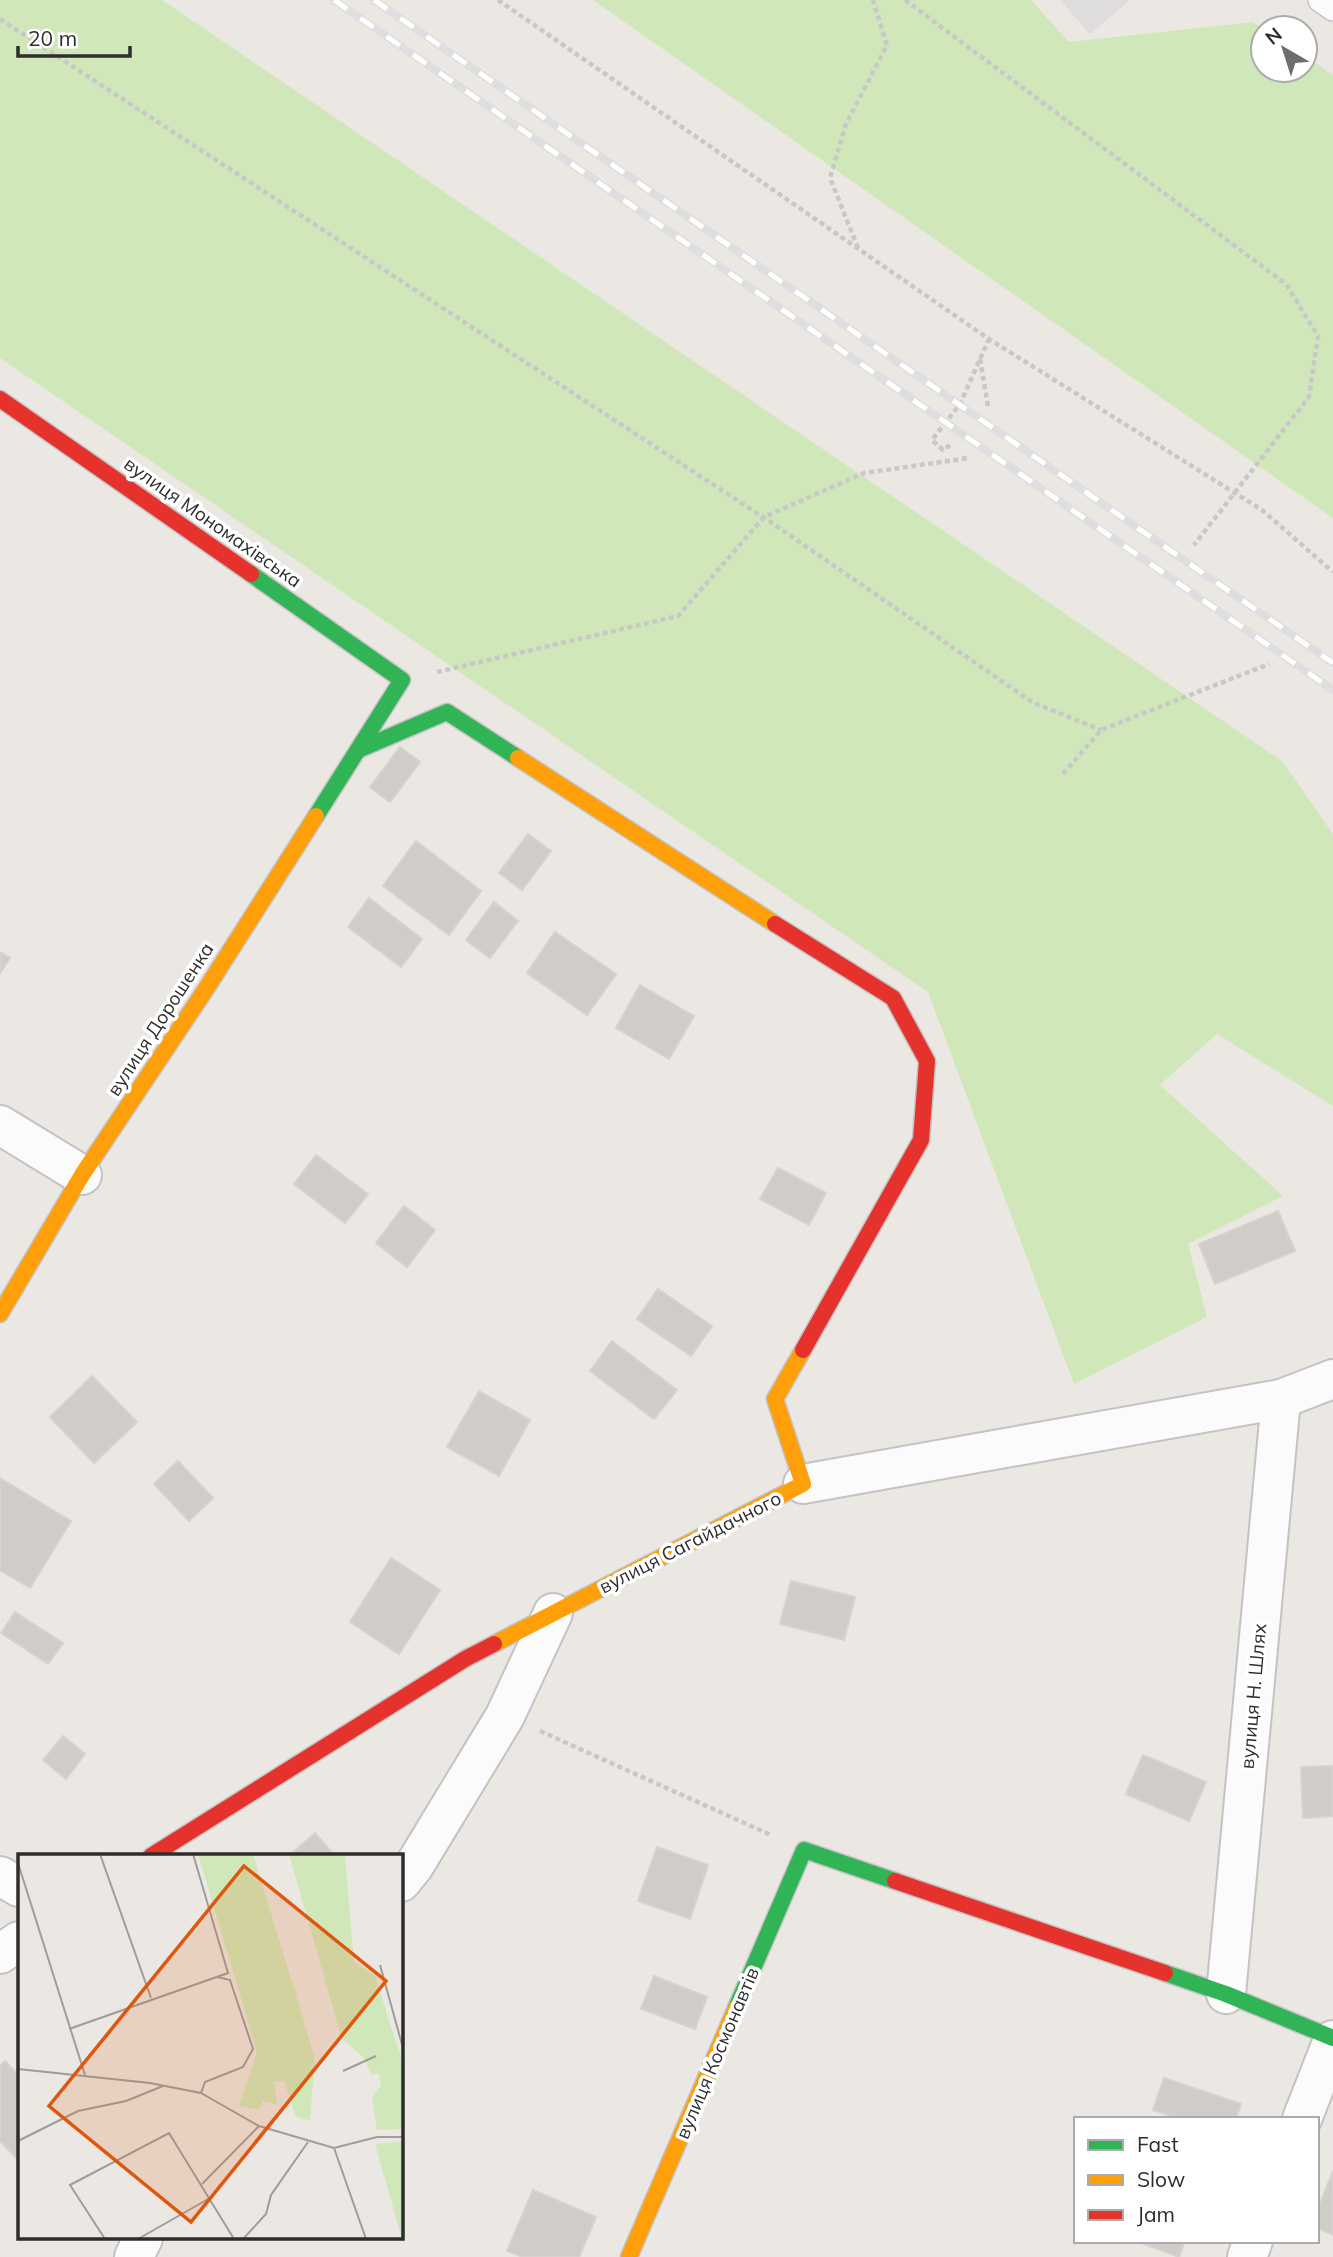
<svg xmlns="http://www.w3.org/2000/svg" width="1333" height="2257" font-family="Mulish,sans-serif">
<rect width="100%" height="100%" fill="#ebe7e2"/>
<polygon fill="#dfdcde" points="1060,0 1130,0 1090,34"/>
<g fill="#d0e8b9">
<polygon points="0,0 162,0 1282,761 1333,834 1333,1106 1217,1034 1160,1085 1283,1196 1188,1244 1207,1317 1074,1384 928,992 0,358"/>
<polygon points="593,0 1031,0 1069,42 1253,22 1263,29 1263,70 1305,70 1305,56 1333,75 1333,518"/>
</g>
<g fill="#d0cdc9" stroke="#d6d3ce" stroke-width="2">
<polygon points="400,747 420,762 390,802 370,787"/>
<polygon points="528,834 551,851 522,890 499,873"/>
<polygon points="416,841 481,891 449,935 383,886"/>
<polygon points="369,898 422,939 401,967 348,927"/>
<polygon points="494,902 518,921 490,958 466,940"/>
<polygon points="555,932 616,974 587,1015 527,973"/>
<polygon points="0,952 10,958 0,973"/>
<polygon points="640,985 694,1016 669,1059 616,1028"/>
<polygon points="316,1155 368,1194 345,1223 294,1184"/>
<polygon points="778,1168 826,1193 809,1225 760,1199"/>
<polygon points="404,1206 435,1230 407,1267 376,1243"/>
<polygon points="1278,1211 1295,1251 1215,1284 1199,1244"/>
<polygon points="658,1289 712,1326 691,1356 637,1319"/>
<polygon points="612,1341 677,1390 654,1419 590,1371"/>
<polygon points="92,1376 137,1422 94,1463 50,1417"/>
<polygon points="479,1391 530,1420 499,1476 447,1447"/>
<polygon points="178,1461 213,1498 189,1521 154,1484"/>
<polygon points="0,1478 71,1521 30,1588 0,1570"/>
<polygon points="391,1558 440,1590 399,1654 350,1622"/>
<polygon points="791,1581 855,1597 844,1640 780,1624"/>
<polygon points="15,1612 63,1643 48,1664 1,1633"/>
<polygon points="63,1736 85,1754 66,1779 43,1760"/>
<polygon points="1143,1755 1206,1782 1189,1821 1126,1794"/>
<polygon points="1333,1766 1333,1816 1303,1818 1301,1767"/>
<polygon points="315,1833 335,1856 289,1856"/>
<polygon points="657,1847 708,1865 690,1919 638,1901"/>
<polygon points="654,1976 707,1997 695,2029 641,2009"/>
<polygon points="5,2061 19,2076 19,2161 0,2141 0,2066"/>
<polygon points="1164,2078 1241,2104 1236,2119 1168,2119 1169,2115 1153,2110"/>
<polygon points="1333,2171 1333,2235 1317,2228 1317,2211"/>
<polygon points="533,2190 596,2217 579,2257 523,2257 507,2251"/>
<polygon points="1136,2241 1185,2241 1179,2257"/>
</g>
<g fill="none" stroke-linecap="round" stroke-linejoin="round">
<defs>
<polyline id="lane" points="1320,0 1333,9"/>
<g id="street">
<polyline points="0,1125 82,1175"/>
<polyline points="803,1484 1281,1399 1333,1379"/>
<polyline points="0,1876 19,1887"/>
<polyline points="401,1882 414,1866 505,1716 553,1613"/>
<polyline points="0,1954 19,1941"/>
<polyline points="1226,1994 1281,1399"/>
<polyline points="1302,2119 1333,2040"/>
<polyline points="134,2257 143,2238"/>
<polyline points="1247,2257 1253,2241"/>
</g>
<g id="fast">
<polyline points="251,574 402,680 316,816"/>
<polyline points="358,750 447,712 518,758"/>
<polyline points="1165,1973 1226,1994 1333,2038"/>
<polyline points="736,2008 804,1850 895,1881"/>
</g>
<g id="slow">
<polyline points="518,758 775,924"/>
<polyline points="0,1314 82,1175 206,989 316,816"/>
<polyline points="494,1644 803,1484 775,1399 803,1350"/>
<polyline points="629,2257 736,2008"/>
</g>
<g id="jam">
<polyline points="0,399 251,574"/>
<polyline points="775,924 893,998 927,1061 921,1140 803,1350"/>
<polyline points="151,1856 465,1659 494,1644"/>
<polyline points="895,1881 1165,1973"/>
</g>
</defs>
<use href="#lane" stroke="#c4c3c3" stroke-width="26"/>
<use href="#street" stroke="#c4c3c3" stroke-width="42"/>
<use href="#fast" stroke="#c4c3c3" stroke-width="19"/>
<use href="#slow" stroke="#c4c3c3" stroke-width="19"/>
<use href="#jam" stroke="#c4c3c3" stroke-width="19"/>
<g stroke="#c8c8c8" stroke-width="4.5" stroke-dasharray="5 3.5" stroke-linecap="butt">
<polyline points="498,0 989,339 1262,510 1333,572"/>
<polyline points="905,0 1286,284 1318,336 1309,397 1194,545"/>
<polyline points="0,19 772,523 1032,702 1101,730"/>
<polyline points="858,248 830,178 846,124 887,45 873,0"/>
<polyline points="980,359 988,406"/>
<polyline points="950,445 943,450 932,440 960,404 989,339"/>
<polyline points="437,672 678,616 764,517 864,473 969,458"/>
<polyline points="1063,774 1101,730 1269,664"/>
<polyline points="540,1731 771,1835"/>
</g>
<use href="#lane" stroke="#fcfbfb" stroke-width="23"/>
<use href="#street" stroke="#fcfbfb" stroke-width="38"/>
<use href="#fast" stroke="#30b455" stroke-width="16"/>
<use href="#slow" stroke="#ff9f0a" stroke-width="16"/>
<use href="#jam" stroke="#e5322d" stroke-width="16"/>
<defs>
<g id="rail">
<polyline points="334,0 1333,690"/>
<polyline points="374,0 1333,663"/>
</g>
</defs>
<use href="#rail" stroke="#dedee0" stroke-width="8"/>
<use href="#rail" stroke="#fff" stroke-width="5" stroke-dasharray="16" stroke-linecap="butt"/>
</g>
<g text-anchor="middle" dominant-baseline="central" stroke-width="7" stroke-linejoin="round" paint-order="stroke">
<g font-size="19" fill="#2d2d2d" stroke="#fff">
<text transform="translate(213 522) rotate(35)">вулиця Мономахівська</text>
<text transform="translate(160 1019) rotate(-57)">вулиця Дорошенка</text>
<text transform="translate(690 1542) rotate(-27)">вулиця Сагайдачного</text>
<text transform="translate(1253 1696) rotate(-85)">вулиця Н. Шлях</text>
<text transform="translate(717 2053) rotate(-67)">вулиця Космонавтів</text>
</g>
</g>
<g transform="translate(18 1854)">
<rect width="385" height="385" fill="#ebe7e2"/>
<path d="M 180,0 L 235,0 L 297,204 L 292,266 L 278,263 L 266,227 L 256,228 L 259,250 L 245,247 L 241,256 L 221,252 L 239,198 ZM 271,0 L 327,0 L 336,108 L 357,122 L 385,210 L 385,275 L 359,276 L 354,243 L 363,232 L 361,220 L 354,221 L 345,203 L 324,185 ZM 385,287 L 385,385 L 384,385 L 357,290 Z" fill="#d0e8b9"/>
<path fill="none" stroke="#9f9d9a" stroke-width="2" d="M 82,0 L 133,144M 0,9 L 67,221M 362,111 L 385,194M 51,175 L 210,119 L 175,0M 0,215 L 132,229 L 183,239 L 187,228 L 225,213 L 235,195 L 212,126 L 199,123M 325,217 L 358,202M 183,239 L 241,272 L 316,294 L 359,283 L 385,283M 0,287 L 60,257 L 108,247 L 145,232M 316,294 L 348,385M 184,330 L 241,272M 87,385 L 52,331 L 151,279 L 216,385M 120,385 L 192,344M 225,385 L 248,360 L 253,341 L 290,288"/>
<path fill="#df570e" fill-opacity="0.15" stroke="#df570e" stroke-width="3.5" d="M 226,12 L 368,127 L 173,368 L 31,252 Z"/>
<rect width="385" height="385" fill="none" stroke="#2d2d2d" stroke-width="3.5"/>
</g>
<rect x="1074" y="2117" width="245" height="126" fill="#ffffff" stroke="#ababab" stroke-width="2"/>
<rect x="1088" y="2140" width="35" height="10" fill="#30b455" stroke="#ababab" stroke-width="2"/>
<text x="1137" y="2152" font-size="21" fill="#2d2d2d">Fast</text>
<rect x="1088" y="2175" width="35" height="10" fill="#ff9f0a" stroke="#ababab" stroke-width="2"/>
<text x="1137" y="2187" font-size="21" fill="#2d2d2d">Slow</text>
<rect x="1088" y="2210" width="35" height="10" fill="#e5322d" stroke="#ababab" stroke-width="2"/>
<text x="1137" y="2222" font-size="21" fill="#2d2d2d">Jam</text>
<g transform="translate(1284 49) rotate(321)"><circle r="33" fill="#ffffff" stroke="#ababab" stroke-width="2"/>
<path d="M0-5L12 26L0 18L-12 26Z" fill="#706e6c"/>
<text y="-10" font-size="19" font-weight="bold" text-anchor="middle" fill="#2d2d2d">N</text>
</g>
<path d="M18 46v10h112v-10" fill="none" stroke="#2d2d2d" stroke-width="3.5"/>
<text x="28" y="46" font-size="21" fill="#2d2d2d" stroke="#ffffff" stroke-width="5" paint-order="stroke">20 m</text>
</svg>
